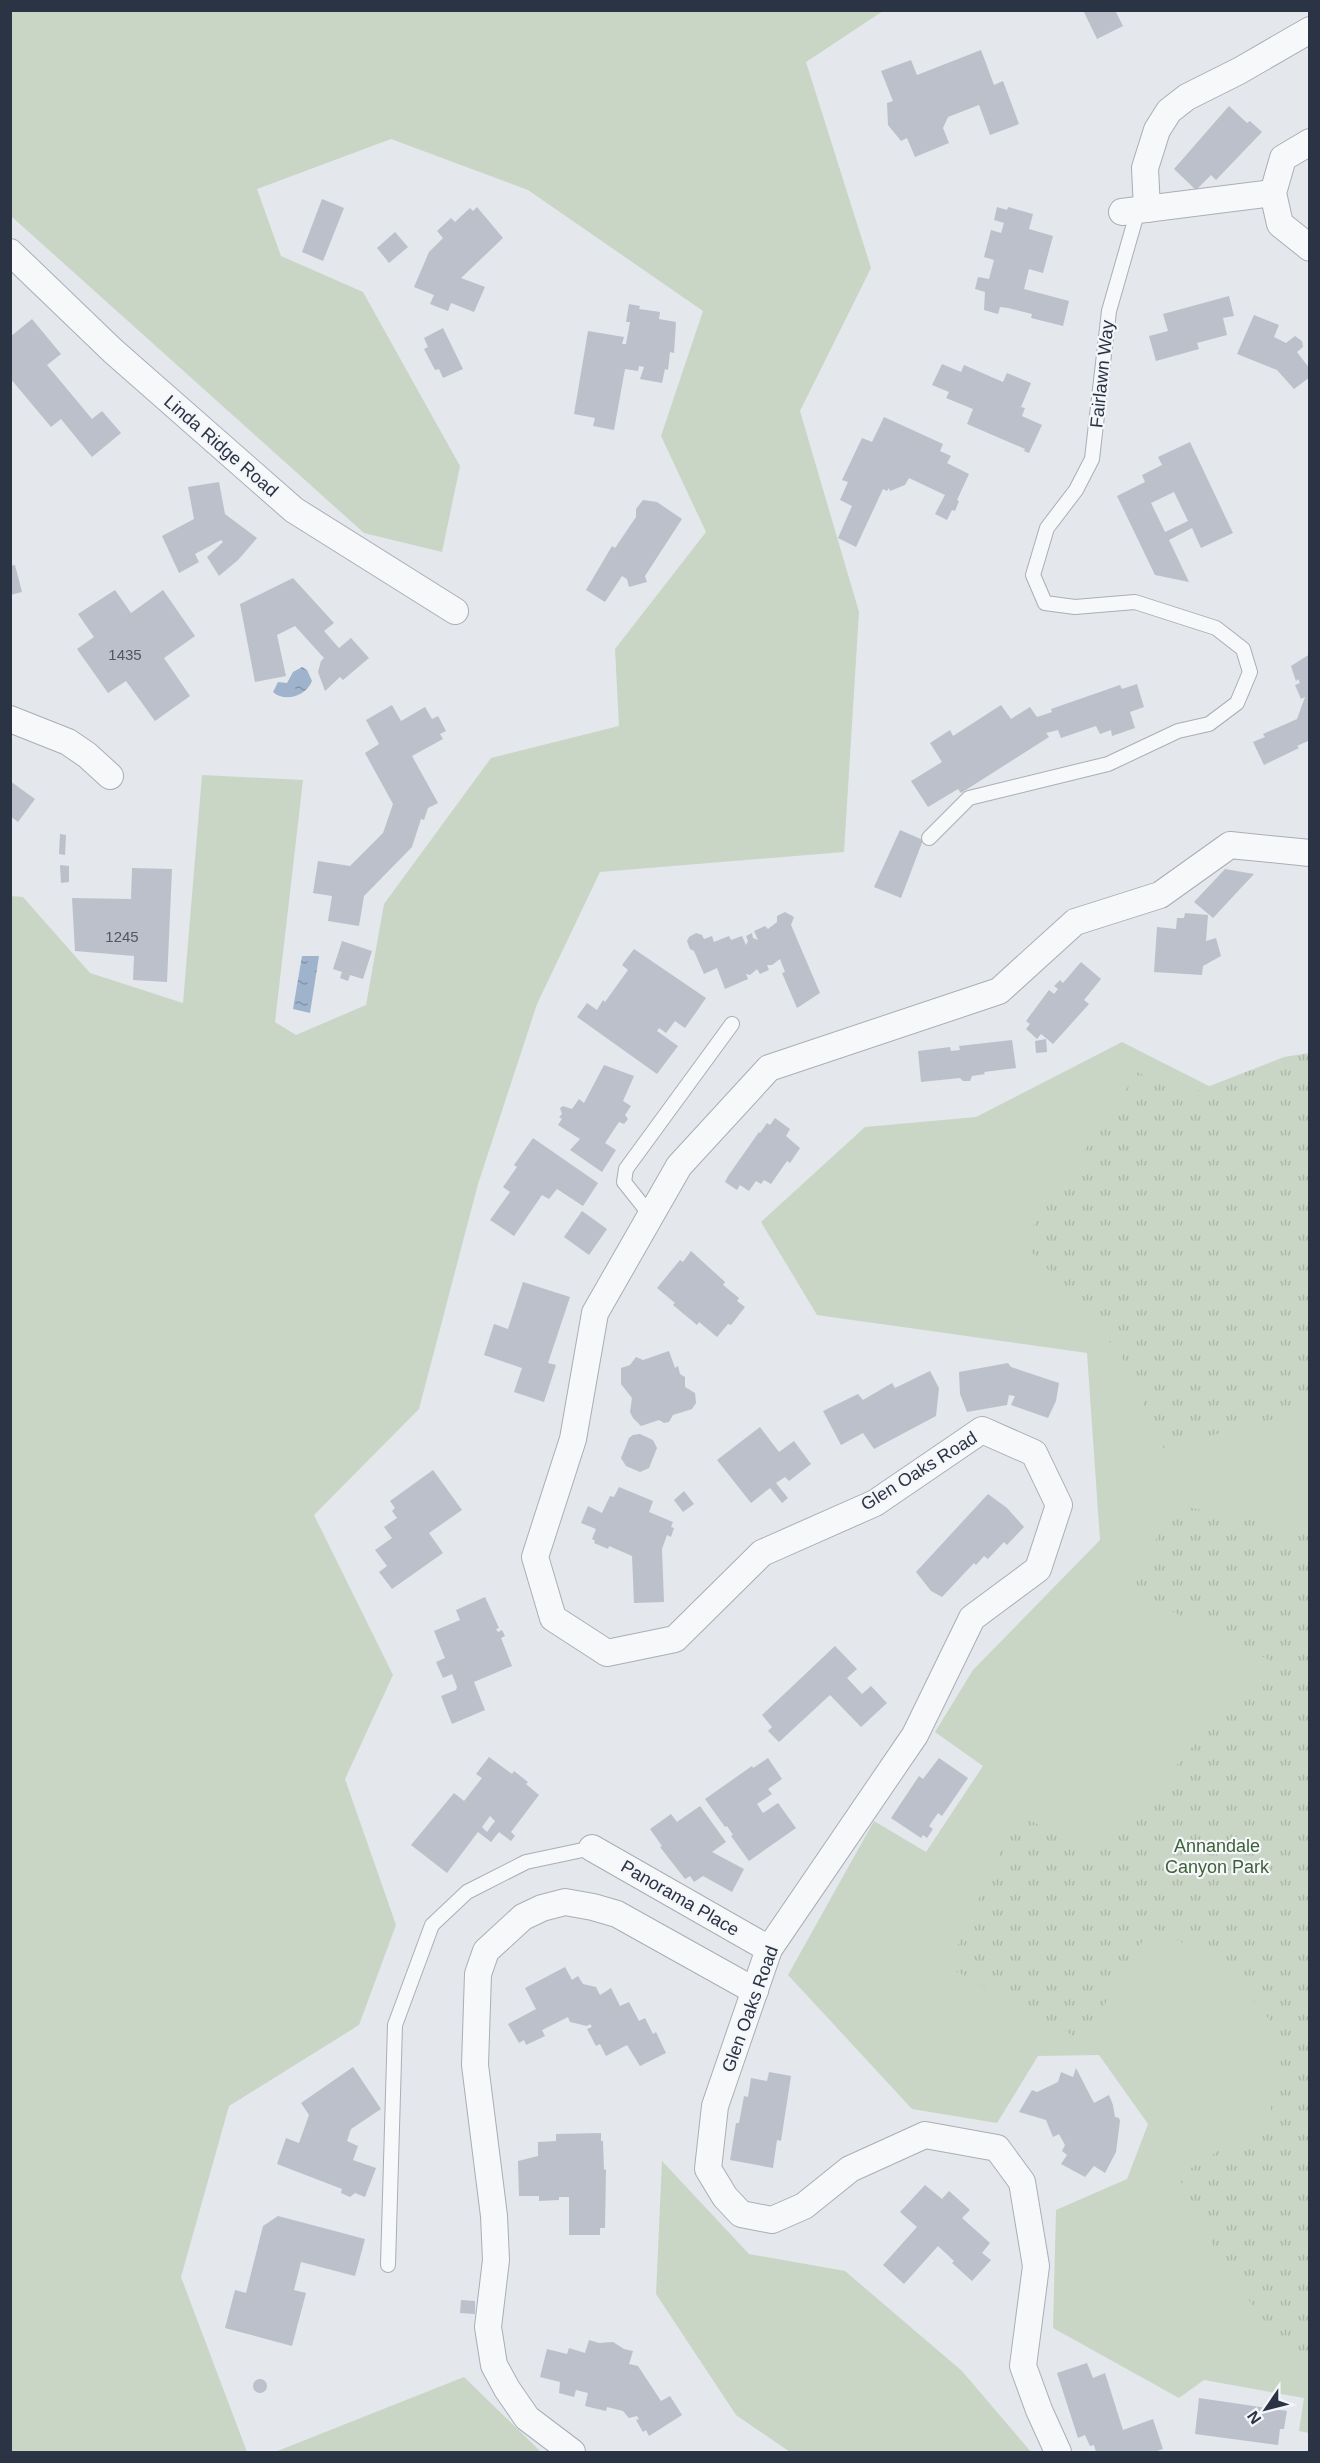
<svg xmlns="http://www.w3.org/2000/svg" width="1320" height="2463" font-family="Helvetica,sans-serif">
<defs>
<pattern id="park-tufts" width="24" height="20" patternUnits="userSpaceOnUse" patternTransform="scale(1.5)"><rect width="24" height="20" fill="#c9d6c5"/><path d="M3 7l-1-3M5 7V3M7 7l1-3M15 17l-1-3M17 17v-4M19 17l1-3" fill="none" stroke="#adb8ab"/></pattern>
<pattern id="water-ripples" width="26" height="14" patternUnits="userSpaceOnUse" patternTransform="scale(1.5)"><rect width="26" height="14" fill="#9fb4cc"/><path d="M2 4q2-2 4 0t4 0M15 11q2-2 4 0t4 0" fill="none" stroke="#8293a7"/></pattern>
</defs>
<rect width="100%" height="100%" fill="#e4e7ec"/>
<g fill="#c9d6c5">
<polygon points="11,10 883,11 806,62 871,268 800,411 859,612 844,852 600,872 537,1004 478,1184 419,1409 314,1515 393,1675 345,1779 396,1925 359,2025 229,2106 181,2277 247,2452 11,2452 11,896 23,897 90,973 183,1003 202,775 303,780 275,1022 296,1035 366,1005 384,904 491,758 619,726 615,649 706,532 661,436 703,311 528,190 391,139 257,189 281,256 363,292 460,466 442,552 364,533 11,216"/>
<polygon points="1122,1042 1278,1121 1309,1093 1309,2433 1299,2431 1304,2398 1204,2380 1179,2398 1053,2328 1056,2210 1127,2179 1148,2124 1099,2055 1038,2056 997,2123 912,2109 788,1975 874,1821 926,1852 983,1766 935,1732 973,1670 1100,1540 1087,1353 817,1315 761,1222 865,1127 976,1117"/>
<polygon points="662,2161 749,2254 845,2271 962,2371 1031,2452 790,2452 736,2415 656,2294"/>
<polygon points="464,2377 541,2452 275,2452"/>
</g>
<g fill="url(#park-tufts)">
<polygon points="1309,1053 1309,1410 1163,1448 1125,1362 1080,1303 1022,1242 1138,1072 1184,1096 1284,1057"/>
<polygon points="1173,1504 1309,1532 1310,2360 1298,2365 1226,2270 1178,2176 1271,2118 1271,2094 1278,2041 1268,2018 1252,1999 1195,1949 1151,1927 1083,2041 948,1967 1017,1814 1087,1848 1166,1778 1227,1705 1273,1662 1131,1591"/>
</g>
<g fill="url(#water-ripples)">
<path d="M 302,667 L 307,670 L 312,681 C 306,696 285,703 273,692 L 278,682 L 287,683 L 293,672 Z"/>
<polygon points="302,956 319,956 310,1013 293,1009"/>
</g>
<g fill="#bbc0ca" fill-rule="evenodd">
<polygon points="1083,10 1120,10 1116,12 1123,26 1097,39"/>
<polygon points="981,50 994,85 1003,81 1019,124 990,135 979,105 948,117 943,128 949,143 915,157 907,138 901,141 888,125 887,103 893,101 881,71 911,60 917,75"/>
<polygon points="1229,106 1247,123 1250,121 1262,132 1216,180 1211,175 1196,190 1174,169"/>
<polygon points="322,199 344,208 323,261 302,252"/>
<polygon points="477,207 503,238 461,278 485,287 474,312 451,303 448,311 430,304 434,295 414,287 429,252 443,238 437,231 451,218 455,222 470,208 473,211"/>
<polygon points="997,207 1007,210 1008,207 1033,214 1029,229 1053,236 1043,273 1029,269 1024,289 1069,301 1063,326 1031,318 1032,314 1008,308 1000,307 998,314 984,310 985,292 975,289 978,277 989,279 994,260 984,257 991,230 1001,233 1004,223 994,220"/>
<polygon points="395,232 408,247 389,263 377,248"/>
<polygon points="1229,296 1234,316 1223,318 1227,335 1197,343 1199,349 1156,361 1149,336 1168,331 1163,314"/>
<polygon points="629,304 640,306 639,309 660,312 659,319 676,322 674,353 670,352 668,370 665,369 662,383 640,379 644,367 639,366 638,371 625,369 614,430 593,426 595,418 574,414 588,331 624,337 622,344 626,344 630,322 626,322"/>
<polygon points="1254,315 1279,325 1274,337 1286,343 1295,336 1302,341 1303,347 1297,352 1310,369 1310,377 1294,389 1277,370 1237,354"/>
<polygon points="32,319 61,354 47,365 92,419 102,411 121,433 92,457 61,419 51,427 10,378 10,337"/>
<polygon points="443,328 463,369 443,378 439,369 435,370 424,349 428,347 424,338"/>
<polygon points="942,364 961,372 964,365 1003,382 1007,373 1031,383 1021,407 1025,408 1022,416 1042,425 1029,453 1024,451 1025,449 967,424 973,409 946,398 949,392 932,385"/>
<polygon points="884,417 943,444 940,451 951,456 947,463 969,474 957,500 959,501 955,511 952,510 947,520 935,514 945,495 909,478 905,485 890,491 889,488 887,491 883,489 856,547 838,538 852,506 840,500 848,482 842,480 862,438 872,442"/>
<path d="M 1190,442 L 1233,533 L 1201,548 L 1192,528 L 1169,540 L 1189,582 L 1155,575 L 1117,496 L 1145,482 L 1142,475 L 1162,465 L 1158,457 ZM 1174,492 L 1188,521 L 1165,532 L 1151,503 Z"/>
<polygon points="219,482 225,514 257,538 238,560 219,576 207,557 223,542 221,540 195,554 199,562 179,573 162,536 194,519 188,487"/>
<polygon points="643,500 657,502 682,519 645,576 647,582 629,587 627,579 622,576 605,602 586,590 612,546 615,548 636,517 636,509"/>
<polygon points="15,565 22,592 10,595 10,566"/>
<polygon points="293,578 334,623 324,631 339,648 351,638 369,658 343,680 340,677 325,691 318,672 321,661 324,658 295,626 277,635 286,676 255,682 240,604"/>
<polygon points="115,590 131,613 163,590 195,636 164,658 190,696 155,721 126,681 108,693 77,649 94,637 78,614"/>
<polygon points="1310,654 1310,740 1297,746 1299,748 1264,765 1253,742 1265,737 1263,734 1297,719 1305,697 1301,699 1295,685 1300,683 1298,679 1296,681 1291,666"/>
<polygon points="1137,684 1144,707 1130,712 1135,728 1112,736 1111,730 1100,734 1096,726 1061,738 1058,730 1046,733 1049,737 961,793 958,789 928,807 911,781 942,762 930,743 950,730 953,736 1001,705 1011,719 1030,707 1037,717 1052,712 1051,709 1120,685 1122,689"/>
<polygon points="392,705 401,721 425,707 432,719 438,716 446,731 440,734 443,739 412,756 438,803 428,808 424,820 421,819 412,847 364,896 359,926 328,921 332,896 313,893 318,861 350,866 383,833 393,804 365,753 379,744 366,720"/>
<polygon points="10,781 35,799 18,822 10,816"/>
<polygon points="900,830 923,840 901,898 874,887"/>
<polygon points="60,834 66,835 65,855 59,854"/>
<polygon points="60,865 69,866 69,882 61,883"/>
<polygon points="132,868 172,869 167,982 133,980 134,956 75,951 72,898 131,899"/>
<polygon points="1225,869 1254,874 1213,918 1194,902"/>
<polygon points="785,912 794,917 791,925 820,993 797,1008 782,973 785,972 780,959 772,965 767,965 769,970 760,974 757,969 750,975 746,974 748,979 725,989 717,968 704,974 694,951 690,949 687,941 689,937 696,933 702,935 704,939 712,936 714,942 729,936 731,940 742,936 746,945 748,941 746,936 752,933 753,938 758,940 754,931 765,926 768,929 777,922 777,916"/>
<polygon points="1185,913 1208,915 1206,941 1216,938 1221,956 1203,966 1202,975 1154,972 1157,927 1176,929 1177,918 1184,918"/>
<polygon points="342,941 372,951 363,979 350,975 348,981 340,978 342,972 333,969"/>
<polygon points="634,949 706,998 685,1028 675,1021 666,1033 659,1028 657,1031 678,1046 657,1074 577,1017 587,1003 597,1010 603,1000 605,1002 628,970 622,965"/>
<polygon points="1081,962 1101,979 1084,1000 1089,1004 1053,1044 1041,1034 1037,1039 1026,1029 1030,1024 1026,1021 1049,990 1054,994 1058,989 1054,986 1060,980 1063,983"/>
<polygon points="1046,1039 1047,1052 1036,1053 1035,1041"/>
<polygon points="1012,1040 1016,1068 984,1072 985,1074 972,1076 970,1081 963,1081 960,1078 921,1082 918,1051 950,1047 951,1051 960,1050 959,1046"/>
<polygon points="604,1065 634,1076 623,1101 631,1106 625,1115 628,1119 624,1124 619,1122 605,1143 616,1150 602,1172 570,1150 580,1139 558,1125 562,1119 559,1117 562,1114 560,1108 563,1106 572,1109 579,1099 584,1103"/>
<polygon points="775,1118 790,1129 786,1136 800,1148 790,1163 787,1161 771,1184 764,1180 761,1184 756,1181 749,1191 740,1185 737,1190 725,1182 728,1176 759,1132 760,1133 767,1123 770,1125"/>
<polygon points="533,1138 598,1183 583,1206 557,1189 549,1199 542,1195 514,1236 490,1220 510,1192 503,1187 517,1167 514,1165"/>
<polygon points="582,1211 607,1229 589,1255 564,1237"/>
<polygon points="691,1251 725,1282 723,1285 739,1298 737,1301 745,1307 731,1325 728,1324 717,1337 699,1322 697,1325 673,1305 675,1303 657,1288 680,1260 683,1262"/>
<polygon points="523,1282 570,1297 548,1363 556,1365 544,1402 514,1392 522,1368 484,1355 494,1324 508,1329"/>
<polygon points="669,1351 675,1368 678,1366 680,1374 685,1377 685,1387 695,1393 696,1403 692,1409 673,1415 669,1422 664,1423 659,1420 641,1426 633,1418 630,1412 632,1398 621,1384 621,1368 630,1365 636,1357 643,1360"/>
<polygon points="1008,1363 1011,1367 1059,1383 1056,1401 1048,1418 1011,1405 1015,1396 1009,1395 1007,1405 967,1412 960,1394 959,1372"/>
<polygon points="930,1371 939,1388 936,1416 874,1449 863,1433 841,1445 823,1411 858,1394 863,1400 892,1383 895,1388"/>
<polygon points="760,1427 779,1452 794,1441 811,1464 789,1481 785,1477 776,1483 788,1498 782,1503 770,1488 751,1503 717,1460"/>
<polygon points="640,1434 653,1440 657,1448 649,1468 640,1472 626,1466 621,1458 629,1438 633,1435"/>
<polygon points="433,1470 462,1510 429,1533 443,1553 392,1589 379,1572 387,1566 375,1550 392,1538 384,1527 397,1518 392,1511 395,1508 390,1501"/>
<polygon points="619,1487 653,1501 649,1512 673,1522 671,1527 674,1528 671,1537 667,1535 662,1549 664,1602 634,1603 632,1556 609,1546 608,1549 594,1543 595,1541 592,1539 596,1529 581,1523 588,1506 602,1513 610,1496 614,1497"/>
<polygon points="684,1491 694,1504 683,1512 674,1500"/>
<polygon points="988,1494 1007,1508 1024,1527 1007,1545 1004,1542 988,1559 984,1556 976,1565 974,1563 942,1597 931,1591 916,1572"/>
<polygon points="485,1597 499,1628 496,1629 498,1632 502,1630 505,1636 501,1638 512,1666 474,1682 485,1710 452,1724 441,1696 456,1690 457,1687 452,1674 443,1678 436,1662 445,1658 434,1631 460,1620 456,1610"/>
<polygon points="835,1646 857,1669 847,1678 862,1694 871,1686 887,1703 861,1727 830,1695 779,1742 768,1731 772,1727 762,1715"/>
<path d="M 489,1757 L 512,1774 L 514,1771 L 528,1782 L 526,1784 L 539,1795 L 511,1832 L 515,1836 L 511,1841 L 499,1832 L 491,1842 L 478,1832 L 447,1873 L 411,1845 L 454,1793 L 464,1801 L 482,1778 L 476,1774 ZM 490,1816 L 495,1821 L 487,1832 L 482,1827 Z"/>
<polygon points="768,1758 782,1779 768,1789 772,1794 757,1804 763,1813 778,1803 796,1828 749,1861 731,1836 733,1835 727,1826 725,1827 705,1799 752,1766 753,1768"/>
<polygon points="939,1758 968,1778 942,1816 938,1813 929,1826 933,1829 927,1838 923,1835 921,1838 891,1818 919,1776 923,1779"/>
<polygon points="700,1806 726,1842 712,1852 744,1869 732,1892 703,1876 694,1882 690,1876 685,1879 660,1847 662,1846 650,1829 671,1814 677,1822"/>
<polygon points="565,1967 572,1980 578,1976 583,1984 596,1987 600,1995 611,1988 620,2006 629,2002 639,2021 645,2018 653,2034 656,2032 666,2053 640,2066 627,2045 606,2056 600,2044 596,2046 587,2029 592,2027 590,2024 587,2026 570,2022 568,2017 542,2030 545,2036 526,2045 524,2040 519,2043 508,2024 536,2009 525,1988"/>
<polygon points="353,2067 381,2109 351,2129 347,2141 358,2146 353,2160 376,2168 365,2197 355,2193 350,2197 341,2193 342,2189 277,2164 286,2138 299,2143 309,2115 301,2103"/>
<polygon points="1076,2068 1094,2103 1109,2095 1113,2105 1115,2117 1119,2118 1120,2121 1116,2152 1105,2173 1094,2166 1085,2177 1061,2164 1067,2155 1062,2151 1065,2145 1059,2134 1053,2137 1046,2120 1019,2112 1032,2090 1037,2092 1058,2082 1061,2072 1073,2077"/>
<polygon points="769,2072 791,2076 781,2141 777,2140 773,2168 730,2160 736,2123 739,2123 744,2096 748,2097 751,2078 767,2081"/>
<polygon points="601,2133 601,2141 603,2141 604,2170 606,2169 605,2228 600,2228 600,2235 569,2235 569,2197 559,2197 559,2200 539,2201 539,2196 519,2196 518,2161 538,2156 538,2142 556,2141 556,2134"/>
<polygon points="925,2185 942,2199 949,2191 970,2210 962,2218 990,2243 982,2253 991,2260 972,2281 952,2263 954,2261 938,2246 904,2284 883,2265 917,2227 900,2212"/>
<polygon points="278,2216 365,2239 355,2276 301,2262 294,2290 306,2293 292,2346 225,2328 235,2290 246,2293 263,2226"/>
<polygon points="461,2300 475,2301 475,2314 460,2313"/>
<polygon points="589,2340 599,2343 613,2342 624,2349 633,2351 629,2364 638,2366 661,2401 670,2396 682,2415 649,2436 646,2430 643,2432 636,2420 639,2419 637,2416 629,2418 623,2411 607,2407 606,2411 585,2406 588,2393 576,2390 574,2397 559,2393 560,2382 540,2377 547,2349 567,2354 569,2348 585,2353"/>
<polygon points="1087,2363 1093,2378 1105,2373 1123,2430 1153,2419 1163,2449 1154,2452 1096,2452 1094,2445 1090,2446 1085,2435 1078,2438 1057,2373"/>
<circle cx="260" cy="2386" r="7"/>
<polygon points="1199,2398 1287,2411 1284,2429 1280,2429 1278,2445 1195,2434"/>
</g>
<g fill="none" stroke-linecap="round" stroke-linejoin="round">
<defs>
<g id="lane">
<polyline points="929,838 969,798 1108,764 1178,731 1209,724 1237,703 1250,672 1243,649 1216,628 1135,602 1075,607 1045,603 1033,575 1047,528 1076,490 1092,459 1109,311 1138,210"/>
<polyline points="651,1216 624,1182 626,1169 732,1024"/>
<polyline points="388,2265 395,2025 432,1925 467,1892 526,1862 592,1848"/>
</g>
<g id="street">
<polyline points="1310,142 1283,158 1273,193 1280,224 1310,248"/>
<polyline points="1147,209 1145,168 1157,130 1169,111 1187,97 1239,71 1310,30"/>
<polyline points="1122,212 1273,193"/>
<polyline points="10,252 113,351 294,510 455,611"/>
<polyline points="10,719 68,742 87,755 110,776"/>
<polyline points="592,1848 769,1949"/>
<polyline points="572,2452 527,2418 507,2389 494,2365 488,2327 496,2260 494,2216 475,2065 478,1974 486,1951 523,1917 542,1908 565,1902 593,1907 617,1914 755,1991"/>
<polyline points="1058,2452 1039,2410 1023,2366 1036,2266 1022,2182 997,2148 925,2135 850,2169 804,2206 772,2220 741,2214 725,2197 708,2169 715,2106 769,1949 915,1735 972,1618 1038,1569 1059,1505 1034,1453 982,1430 875,1503 762,1553 675,1639 607,1653 553,1618 535,1557 573,1439 595,1313 679,1166 769,1068 999,991 1075,922 1160,895 1230,845 1310,853"/>
</g>
</defs>
<use href="#lane" stroke="#a9aeb7" stroke-width="16"/>
<use href="#street" stroke="#a9aeb7" stroke-width="28"/>
<use href="#lane" stroke="#f7f8fa" stroke-width="14"/>
<use href="#street" stroke="#f7f8fa" stroke-width="26"/>
</g>
<g text-anchor="middle" dominant-baseline="central" stroke-width="4.5" stroke-linejoin="round" paint-order="stroke">
<g font-size="15" fill="#4f5766">
<text x="125" y="654">1435</text>
<text x="122" y="936">1245</text>
</g>
<g font-size="18" fill="#2b3445" stroke="#f4f6f9">
<text transform="translate(1102 374) rotate(-84)">Fairlawn Way</text>
<text transform="translate(221 446) rotate(41)">Linda Ridge Road</text>
<text transform="translate(919 1471) rotate(-32)">Glen Oaks Road</text>
<text transform="translate(680 1898) rotate(30)">Panorama Place</text>
<text transform="translate(750 2009) rotate(-70)">Glen Oaks Road</text>
</g>
<g font-size="18" fill="#3f6138" stroke="#f4f6f9">
<text x="1217" y="1846">Annandale<tspan x="1217" dy="21">Canyon Park</tspan></text>
</g>
</g>
<rect width="1320" height="2463" fill="none" stroke="#2b3445" stroke-width="24"/>
<g transform="translate(1266 2409) rotate(235)" stroke="#f4f6f9" stroke-width="4.5" paint-order="stroke">
<path d="M0-4.5L10 22L0 15L-10 22Z" fill="#2b3445"/>
<text y="-9" font-size="16" font-weight="bold" text-anchor="middle" fill="#2b3445">N</text>
</g>
</svg>
